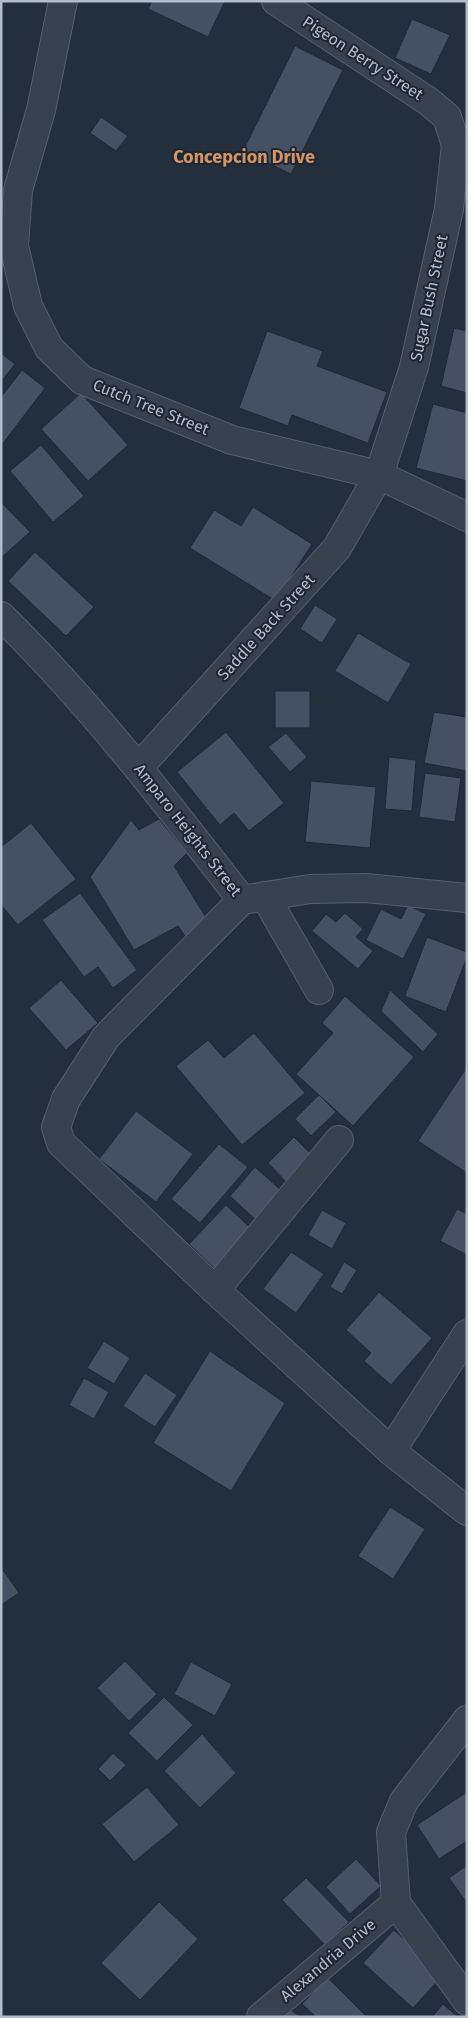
<svg xmlns="http://www.w3.org/2000/svg" width="468" height="2018" font-family="'Fira Sans',sans-serif">
<rect width="100%" height="100%" fill="#242f3e"/>
<g fill="#455162" stroke="#1f2835">
<polygon points="152,1 225,1 208,37 148,9"/>
<polygon points="412,19 450,35 431,74 395,58"/>
<polygon points="295,46 343,70 291,174 243,151"/>
<polygon points="101,117 128,136 116,151 90,133"/>
<polygon points="454,328 467,331 467,393 441,386"/>
<polygon points="267,331 323,351 317,366 387,392 368,443 292,415 288,426 239,408"/>
<polygon points="1,353 15,364 1,382"/>
<polygon points="22,370 45,388 1,446 1,397"/>
<polygon points="81,393 128,445 88,481 41,429"/>
<polygon points="433,404 467,413 467,481 416,468"/>
<polygon points="41,445 84,496 53,522 10,471"/>
<polygon points="1,502 30,532 1,558"/>
<polygon points="253,507 312,544 276,601 190,548 214,510 241,526"/>
<polygon points="35,552 94,607 66,636 8,581"/>
<polygon points="315,605 337,619 322,643 300,629"/>
<polygon points="358,633 411,664 388,703 335,671"/>
<rect x="275" y="691" width="35" height="37"/>
<polygon points="434,712 467,717 467,771 424,763"/>
<polygon points="226,732 284,803 249,831 234,813 220,825 177,772"/>
<polygon points="286,733 307,757 290,772 268,747"/>
<polygon points="389,757 416,760 412,811 385,809"/>
<polygon points="425,773 461,778 455,822 419,817"/>
<polygon points="311,781 376,787 370,848 305,842"/>
<polygon points="159,819 187,853 174,866 212,927 189,942 178,926 134,950 90,877 131,820 139,830"/>
<polygon points="31,823 76,879 18,925 1,905 1,847"/>
<polygon points="80,893 137,970 113,988 98,967 84,977 42,920"/>
<polygon points="408,905 426,914 403,959 366,940 381,909 401,919"/>
<polygon points="345,913 363,929 356,937 373,951 358,969 312,931 326,914 336,922"/>
<polygon points="427,937 467,952 467,957 446,1012 405,996"/>
<polygon points="61,980 98,1023 66,1050 29,1008"/>
<polygon points="390,990 438,1034 423,1052 381,1011"/>
<polygon points="345,996 414,1057 353,1126 296,1074 333,1033 322,1023"/>
<polygon points="254,1033 305,1093 242,1145 176,1066 208,1040 224,1058"/>
<polygon points="467,1067 467,1173 418,1141"/>
<polygon points="319,1095 336,1112 311,1136 295,1119"/>
<polygon points="136,1111 193,1154 156,1202 99,1159"/>
<polygon points="294,1137 316,1159 289,1185 268,1163"/>
<polygon points="219,1144 248,1167 200,1223 171,1199"/>
<polygon points="255,1167 284,1193 258,1222 230,1196"/>
<polygon points="226,1205 255,1232 217,1271 189,1244"/>
<polygon points="457,1209 467,1214 467,1255 440,1241"/>
<polygon points="322,1210 346,1223 332,1249 308,1235"/>
<polygon points="291,1252 324,1274 296,1313 263,1289"/>
<polygon points="344,1262 357,1270 342,1294 330,1287"/>
<polygon points="379,1292 432,1338 391,1385 364,1361 371,1353 346,1330"/>
<polygon points="104,1341 130,1358 114,1384 87,1368"/>
<polygon points="210,1351 285,1403 231,1491 153,1443"/>
<polygon points="145,1373 177,1395 155,1427 123,1406"/>
<polygon points="84,1378 109,1392 94,1419 69,1405"/>
<polygon points="390,1507 425,1529 393,1579 358,1556"/>
<polygon points="1,1567 19,1593 1,1605"/>
<polygon points="125,1661 157,1694 129,1721 97,1688"/>
<polygon points="191,1662 232,1684 215,1716 174,1694"/>
<polygon points="164,1697 193,1725 157,1761 128,1733"/>
<polygon points="202,1734 236,1773 200,1808 164,1771"/>
<polygon points="113,1753 126,1765 110,1781 98,1769"/>
<polygon points="147,1787 179,1825 134,1862 102,1824"/>
<polygon points="467,1792 467,1841 439,1859 417,1825"/>
<polygon points="356,1859 381,1886 350,1914 326,1887"/>
<polygon points="467,1865 467,1903 449,1878"/>
<polygon points="306,1878 349,1922 325,1945 282,1900"/>
<polygon points="159,1902 198,1939 140,2000 101,1963"/>
<polygon points="394,1930 443,1975 413,2008 363,1963"/>
<polygon points="327,1977 367,2017 316,2017 302,2004"/>
<polygon points="443,2004 458,2017 432,2017"/>
<polygon points="287,2007 300,2017 282,2017"/>
</g>
<g fill="none" stroke-linecap="round" stroke-linejoin="round">
<defs>
<g id="minor">
<polyline points="63,1 41,110 18,190 14,246 28,306 49,348 82,380 232,440 379,475 467,517"/>
<path d="M 1,616 C 90,703 166,802 242,900 L 310,889 L 366,888 L 467,898"/>
<polyline points="139,767 337,548 379,475 414,367 449,209 456,145 447,117 428,101 276,1"/>
<polyline points="265,896 319,990"/>
<polyline points="242,900 106,1037 66,1099 56,1127 61,1143 215,1290 391,1451 467,1511"/>
<polyline points="215,1290 339,1140"/>
<polyline points="391,1451 467,1334"/>
<polyline points="467,1720 404,1801 391,1832 396,1903 467,2001"/>
<polyline points="261,2017 396,1903"/>
</g>
</defs>
<use href="#minor" stroke="#565f6c" stroke-width="30"/>
<use href="#minor" stroke="#38414e" stroke-width="28"/>
</g>
<g text-anchor="middle" dominant-baseline="central" stroke-width="4" stroke-linejoin="round" paint-order="stroke">
<g font-size="16" fill="#b4bcc9" stroke="#1d2633">
<text transform="translate(363 58) rotate(33)">Pigeon Berry Street</text>
<text transform="translate(429 298) rotate(-78)">Sugar Bush Street</text>
<text transform="translate(151 407) rotate(22)">Cutch Tree Street</text>
<text transform="translate(266 627) rotate(-48)">Saddle Back Street</text>
<text transform="translate(188 830) rotate(52)">Amparo Heights Street</text>
<text transform="translate(328 1960) rotate(-40)">Alexandria Drive</text>
</g>
<g font-size="18" font-weight="bold" fill="#d59563" stroke="#1d2633">
<text x="244" y="157">Concepcion Drive</text>
</g>
</g>
<rect width="468" height="2018" fill="none" stroke="#b4bcc9" stroke-width="5"/>
</svg>
